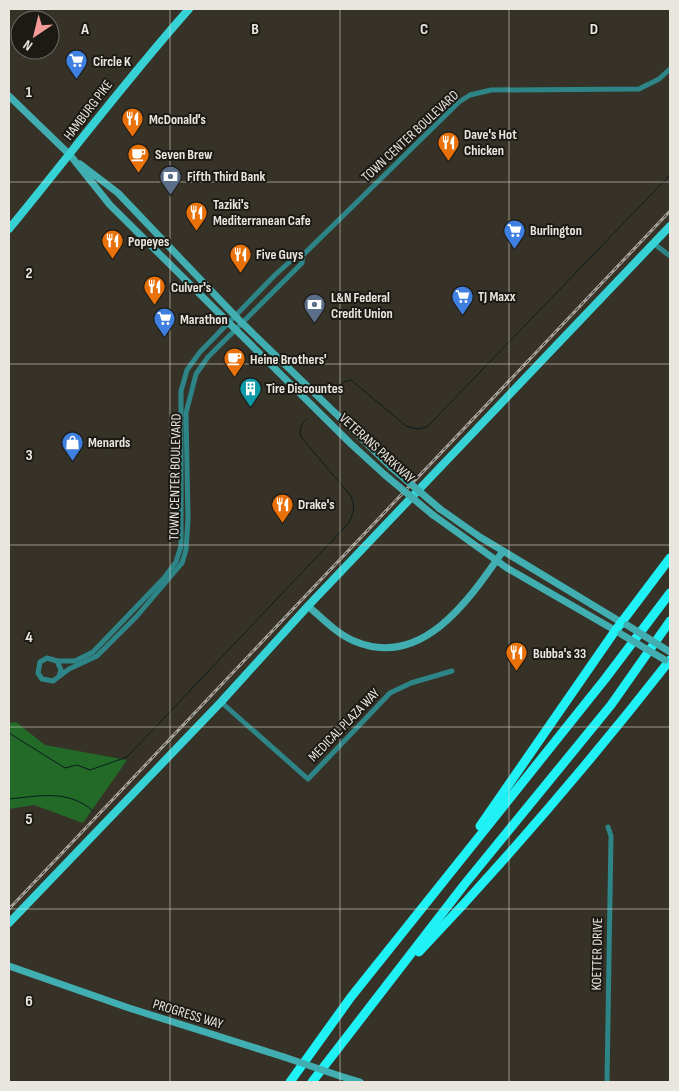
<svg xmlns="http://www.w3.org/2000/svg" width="679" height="1091" font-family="'Sofia Sans Condensed',sans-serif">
<rect width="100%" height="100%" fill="#373227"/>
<polygon fill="#236a29" points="16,722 45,745 127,760 83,823 34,805 9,809 9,723"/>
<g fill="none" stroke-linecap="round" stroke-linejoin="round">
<g stroke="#0a1c1e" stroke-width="1">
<polyline points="335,392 344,382 351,380 406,426 417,429 427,427 670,175"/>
<path d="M 9,733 L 65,768 L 77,765 L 90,770 L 127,757 L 348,524 C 354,513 355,507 351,496 L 301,437 C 299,429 301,424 307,419"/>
<path d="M 9,799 C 40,796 68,789 93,811"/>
</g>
<g stroke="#2d8587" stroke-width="5">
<polyline points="653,243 670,256"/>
<polyline points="57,661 75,661 93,652 164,578 176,562 181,546 181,391 187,370 200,352 275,275 295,257 303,255 459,102 470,95 491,90 639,89 659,79 670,69"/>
<polyline points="59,676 61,670 57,661 47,658 40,662 38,673 42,679 53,681 69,669 97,656 137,616 182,563 186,550 188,519 186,413 196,374 208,357 302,263 303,255"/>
<polyline points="221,702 308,779 390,693 411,683 452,671"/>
<polyline points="607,1082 611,836 608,827"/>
</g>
<g stroke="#41afb1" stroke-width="7">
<polyline points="9,96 70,155 110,205 351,444 385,475"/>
<polyline points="80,164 118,193 239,320 391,467"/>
<polyline points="440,509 480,537 624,624"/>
<polyline points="433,515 507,568 618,632"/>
<path d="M 308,606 C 322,618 337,634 354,641 C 422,670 469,600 503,551"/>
<polyline points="9,966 129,1008 284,1057"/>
<polyline points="340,1076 360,1082"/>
</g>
<g stroke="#36d2d5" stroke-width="8">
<path d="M 9,229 C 69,156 126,80 189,9"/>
<polyline points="9,923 221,702 308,606 670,226"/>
</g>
<g stroke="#1ff1f5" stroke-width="9">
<polyline points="480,826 615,631 670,558"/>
<path d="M 419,952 C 507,859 591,761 670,660"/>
<polyline points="290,1082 351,997 605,679 670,593"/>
<polyline points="312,1082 464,885 611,705 670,621"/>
</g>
<defs>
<polyline id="rail" points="9,909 670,211"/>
</defs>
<use href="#rail" stroke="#a7a39b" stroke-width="3"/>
<use href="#rail" stroke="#1c1a15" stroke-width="1" stroke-dasharray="4" stroke-linecap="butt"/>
<g stroke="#41afb1" stroke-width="7">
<polyline points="391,467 440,509"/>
<polyline points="385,475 433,515"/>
<polyline points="627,625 670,652"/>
<polyline points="621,634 665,660"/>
<polyline points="284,1057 340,1076"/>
</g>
</g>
<path fill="none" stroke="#e9e6df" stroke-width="1" stroke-opacity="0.55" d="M 170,9 L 170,1082M 340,9 L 340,1082M 509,9 L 509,1082M 9,182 L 670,182M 9,364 L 670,364M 9,545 L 670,545M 9,727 L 670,727M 9,909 L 670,909"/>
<defs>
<symbol id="supermarket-pin" viewBox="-11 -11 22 30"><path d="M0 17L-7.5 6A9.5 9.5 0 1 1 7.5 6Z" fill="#3f7fe0" stroke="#1c1a15"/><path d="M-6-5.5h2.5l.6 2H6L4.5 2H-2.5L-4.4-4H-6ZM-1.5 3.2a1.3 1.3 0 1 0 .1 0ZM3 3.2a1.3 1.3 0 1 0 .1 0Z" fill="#fff"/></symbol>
<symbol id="restaurant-pin" viewBox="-11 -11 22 30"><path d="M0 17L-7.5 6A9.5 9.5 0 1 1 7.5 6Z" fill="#e8710a" stroke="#1c1a15"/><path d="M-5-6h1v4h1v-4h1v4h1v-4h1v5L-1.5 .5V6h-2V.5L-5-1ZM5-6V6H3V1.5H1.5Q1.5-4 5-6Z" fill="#fff"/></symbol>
<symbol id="cafe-pin" viewBox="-11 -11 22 30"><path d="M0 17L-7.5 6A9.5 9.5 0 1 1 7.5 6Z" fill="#e8710a" stroke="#1c1a15"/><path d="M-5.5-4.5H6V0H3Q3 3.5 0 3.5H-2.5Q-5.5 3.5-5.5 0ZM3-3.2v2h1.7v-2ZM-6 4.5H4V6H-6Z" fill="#fff"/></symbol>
<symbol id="bank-pin" viewBox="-11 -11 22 30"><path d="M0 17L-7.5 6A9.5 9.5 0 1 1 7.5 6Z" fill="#5c6f8a" stroke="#1c1a15"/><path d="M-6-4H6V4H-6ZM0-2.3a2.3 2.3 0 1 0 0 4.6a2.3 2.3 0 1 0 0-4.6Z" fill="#fff"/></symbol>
<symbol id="building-pin" viewBox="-11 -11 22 30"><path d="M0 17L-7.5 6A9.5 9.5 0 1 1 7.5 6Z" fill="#0f9aa8" stroke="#1c1a15"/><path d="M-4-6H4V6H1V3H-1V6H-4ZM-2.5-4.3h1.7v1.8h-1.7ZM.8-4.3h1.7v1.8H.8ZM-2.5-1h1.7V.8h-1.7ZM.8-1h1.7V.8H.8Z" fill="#fff"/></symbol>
<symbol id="shop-pin" viewBox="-11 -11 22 30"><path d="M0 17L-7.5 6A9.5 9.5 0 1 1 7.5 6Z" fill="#3f7fe0" stroke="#1c1a15"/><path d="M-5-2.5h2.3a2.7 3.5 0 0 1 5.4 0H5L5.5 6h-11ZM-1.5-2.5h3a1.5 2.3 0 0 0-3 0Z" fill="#fff"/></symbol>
</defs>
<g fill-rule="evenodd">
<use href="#supermarket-pin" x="64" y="48" width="25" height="34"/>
<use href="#restaurant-pin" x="120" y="106" width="25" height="34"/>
<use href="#restaurant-pin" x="436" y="130" width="25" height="34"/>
<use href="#cafe-pin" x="126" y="142" width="25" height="34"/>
<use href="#bank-pin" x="158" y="164" width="25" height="34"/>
<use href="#restaurant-pin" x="184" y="200" width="25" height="34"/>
<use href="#supermarket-pin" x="502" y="218" width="25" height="34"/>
<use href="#restaurant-pin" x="100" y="228" width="25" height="34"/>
<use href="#restaurant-pin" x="228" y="242" width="25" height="34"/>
<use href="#restaurant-pin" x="142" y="274" width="25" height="34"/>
<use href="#supermarket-pin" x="450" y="284" width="25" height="34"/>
<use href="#bank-pin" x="302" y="292" width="25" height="34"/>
<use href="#supermarket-pin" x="152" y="306" width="25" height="34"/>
<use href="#cafe-pin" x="222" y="346" width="25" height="34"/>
<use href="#building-pin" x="238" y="376" width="25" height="34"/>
<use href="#shop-pin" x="60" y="430" width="25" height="34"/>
<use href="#restaurant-pin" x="270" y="492" width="25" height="34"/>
<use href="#restaurant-pin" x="504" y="640" width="25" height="34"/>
</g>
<g text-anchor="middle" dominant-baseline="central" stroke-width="4" stroke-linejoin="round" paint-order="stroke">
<g font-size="14" font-weight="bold" fill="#e9e6df" stroke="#1c1a15" text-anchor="start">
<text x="93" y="61">Circle K</text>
<text x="149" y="119">McDonald's</text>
<text x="464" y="134">Dave's Hot<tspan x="464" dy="16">Chicken</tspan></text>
<text x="155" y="154">Seven Brew</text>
<text x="187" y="176">Fifth Third Bank</text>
<text x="213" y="204">Taziki's<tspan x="213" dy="16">Mediterranean Cafe</tspan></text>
<text x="530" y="230">Burlington</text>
<text x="128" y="241">Popeyes</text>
<text x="256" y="254">Five Guys</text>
<text x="171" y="287">Culver's</text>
<text x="478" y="296">TJ Maxx</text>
<text x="331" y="297">L&amp;N Federal<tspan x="331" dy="16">Credit Union</tspan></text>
<text x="180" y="319">Marathon</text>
<text x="250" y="359">Heine Brothers'</text>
<text x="266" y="388">Tire Discountes</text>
<text x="88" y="442">Menards</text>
<text x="298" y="504">Drake's</text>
<text x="533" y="653">Bubba's 33</text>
</g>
<g font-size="14" fill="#e9e6df" stroke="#1c1a15">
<text transform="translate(88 110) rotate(-53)">HAMBURG PIKE</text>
<text transform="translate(410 136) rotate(-43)">TOWN CENTER BOULEVARD</text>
<text transform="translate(377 448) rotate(42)">VETERANS PARKWAY</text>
<text transform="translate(175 477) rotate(-89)">TOWN CENTER BOULEVARD</text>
<text transform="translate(344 725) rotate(-46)">MEDICAL PLAZA WAY</text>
<text transform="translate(597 954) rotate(-89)">KOETTER DRIVE</text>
<text transform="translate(188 1014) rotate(17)">PROGRESS WAY</text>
</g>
</g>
<g font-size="16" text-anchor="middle" font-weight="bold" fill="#e9e6df" stroke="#1c1a15" stroke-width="4" stroke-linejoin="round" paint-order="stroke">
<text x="85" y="34">A</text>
<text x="255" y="34">B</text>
<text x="424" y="34">C</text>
<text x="594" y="34">D</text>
<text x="29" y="97">1</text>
<text x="29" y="278">2</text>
<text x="29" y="460">3</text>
<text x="29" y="642">4</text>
<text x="29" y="824">5</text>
<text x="29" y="1006">6</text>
</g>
<rect width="679" height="1091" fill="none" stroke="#e9e6df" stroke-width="20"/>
<g transform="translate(35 35) rotate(215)"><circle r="24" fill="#1c1a15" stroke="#6e6c66"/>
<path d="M0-4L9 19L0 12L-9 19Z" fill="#f59b99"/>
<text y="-8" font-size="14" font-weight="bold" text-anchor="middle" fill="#e9e6df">N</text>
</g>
</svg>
